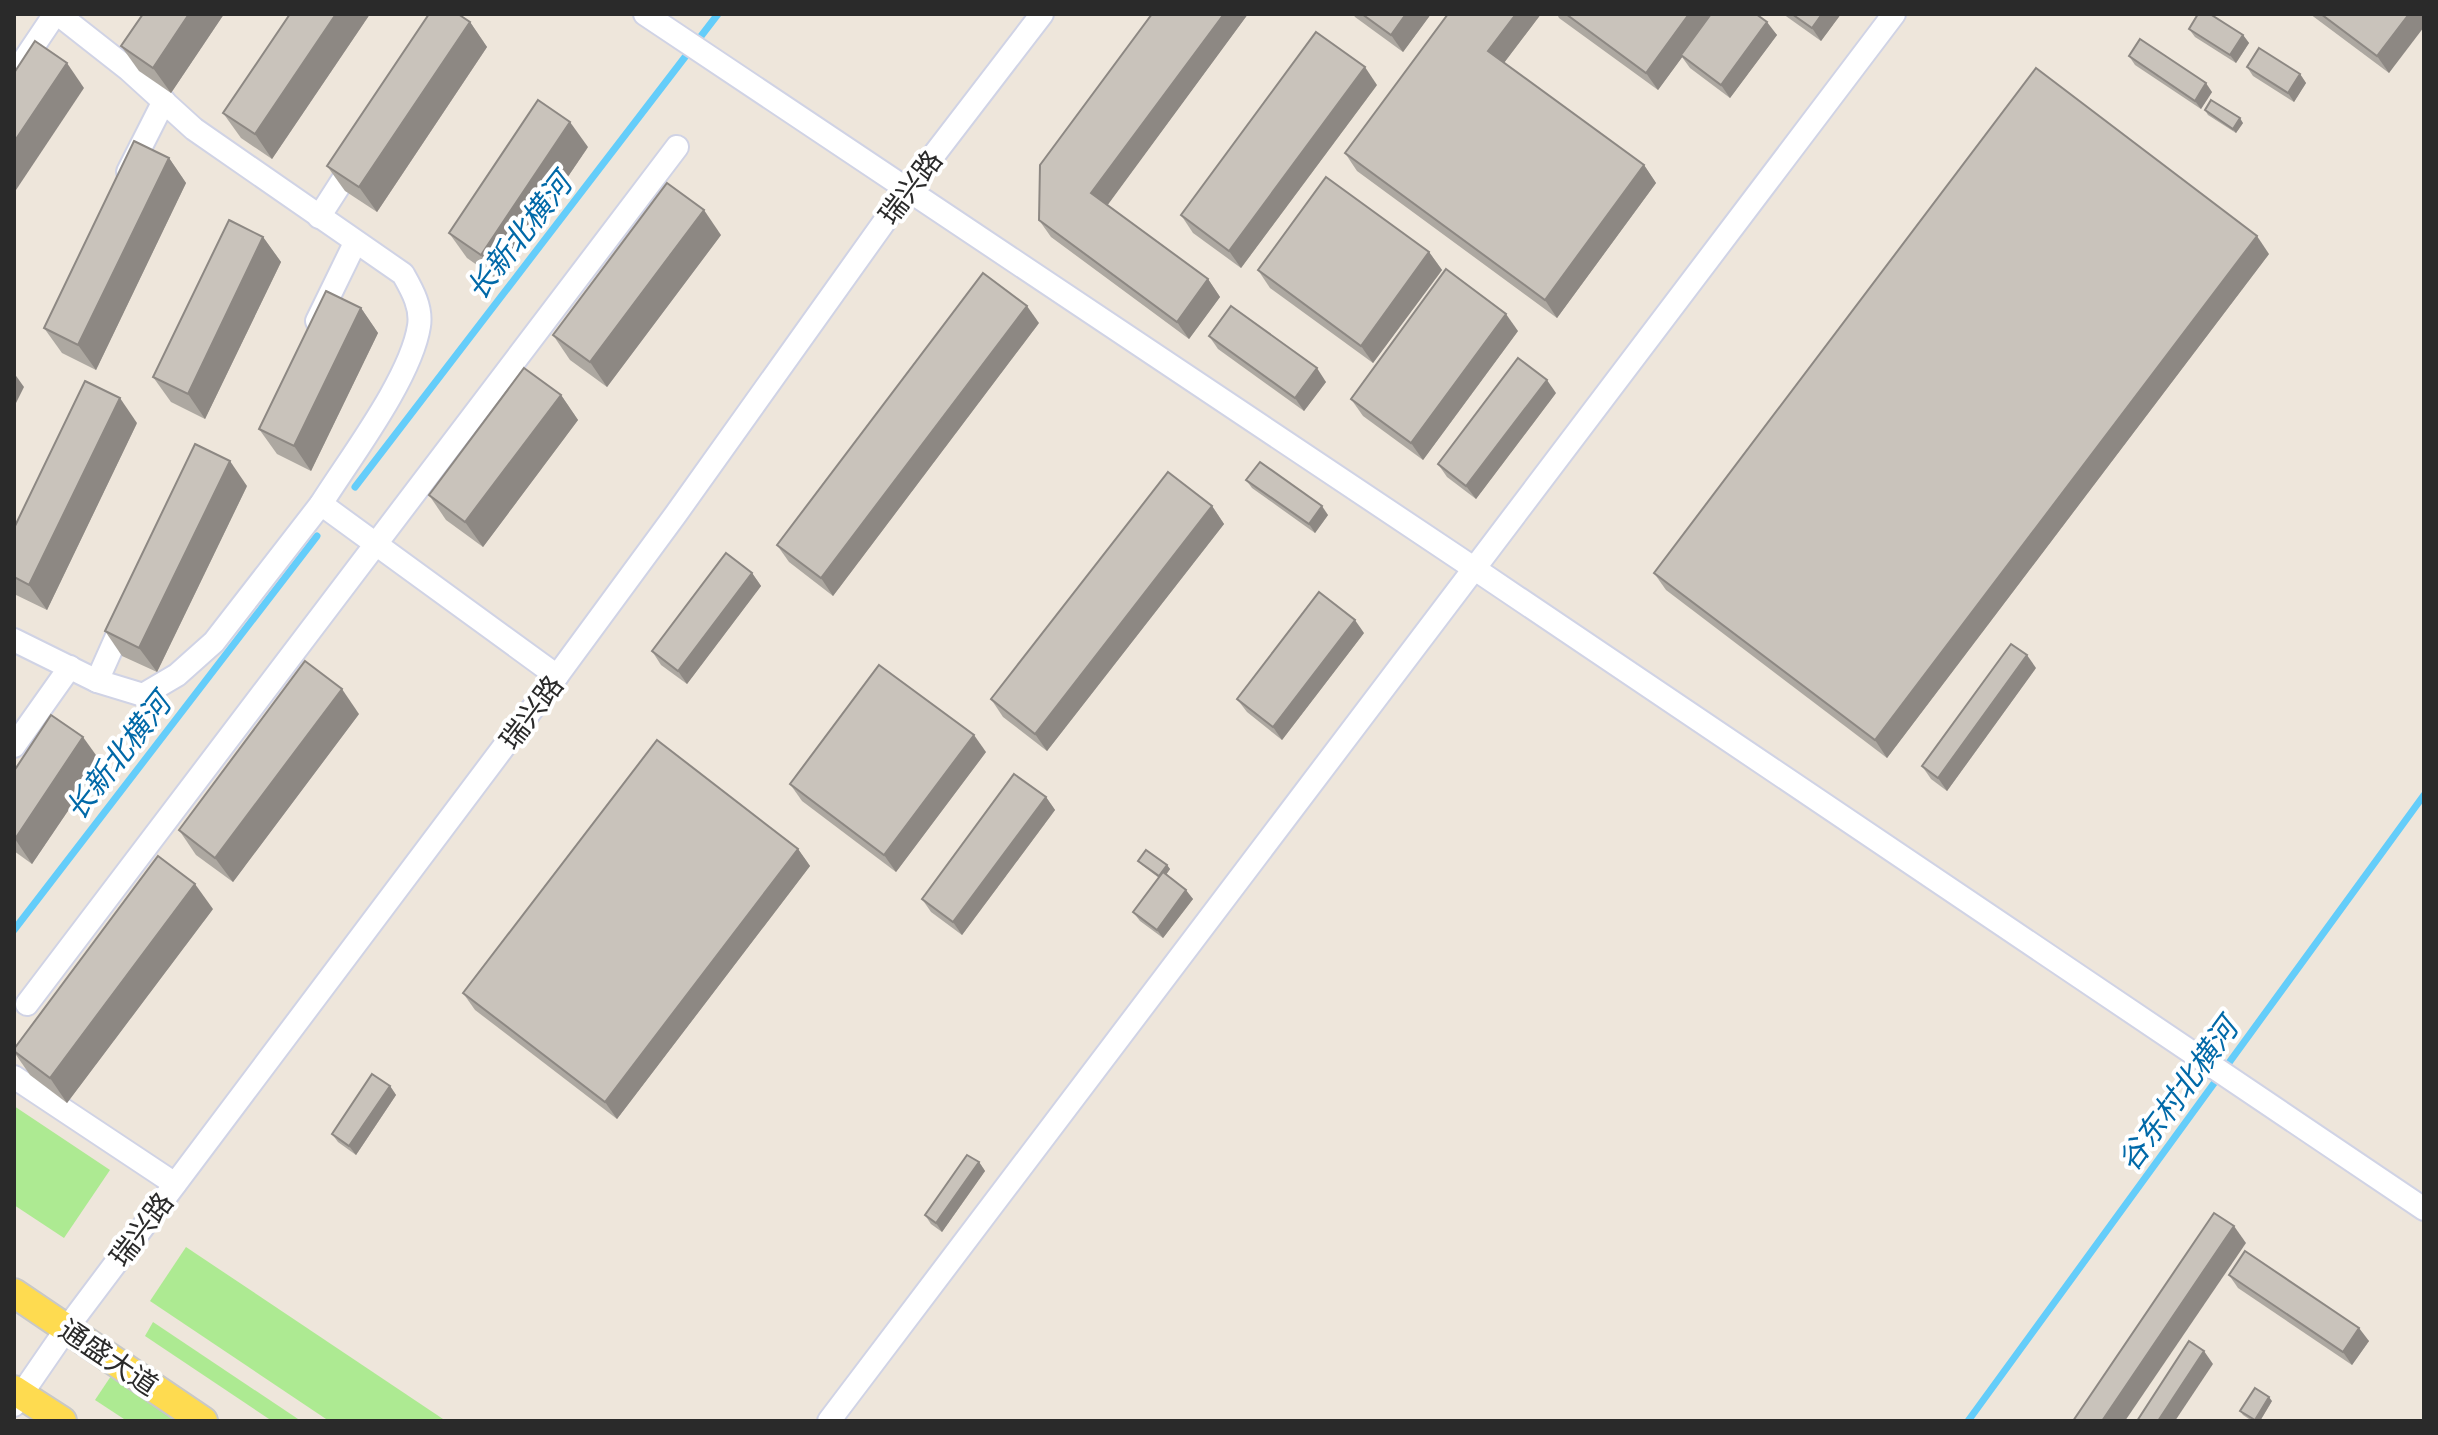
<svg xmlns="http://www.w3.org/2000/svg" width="2438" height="1435" font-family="'PT Sans','Noto Sans SC',sans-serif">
<rect width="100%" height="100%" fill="#eee6db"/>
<g fill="#adea92">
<polygon points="14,1106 110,1170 64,1238 14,1205"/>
<polygon points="186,1247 446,1421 329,1421 150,1301"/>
<polygon points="153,1322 301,1421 272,1421 145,1336"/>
<polygon points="111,1376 179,1421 127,1421 95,1400"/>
</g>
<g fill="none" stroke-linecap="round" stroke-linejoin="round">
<g stroke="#64cdfa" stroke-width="7">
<polyline points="355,487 718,14"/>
<polyline points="14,930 317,536"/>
<polyline points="1968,1421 2424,795"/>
</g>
<defs>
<g id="minor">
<path d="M 58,14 L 128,69 L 194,129 L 403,274 C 412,290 422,307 419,326 C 411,378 350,458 321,504 L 557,676"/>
<polyline points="645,14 1475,569 2424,1209"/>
<polyline points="14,75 55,14"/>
<polyline points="128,172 164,101"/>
<polyline points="319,217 355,161"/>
<polyline points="317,321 355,243"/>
<polyline points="14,640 97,681 143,695 177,675 214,642 321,504"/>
<polyline points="97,681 126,616"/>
<polyline points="14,746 70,667"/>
<polyline points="27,1004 677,147"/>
<polyline points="14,1077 175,1184"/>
<polyline points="14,1405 67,1328 557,676 676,514 907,190 1042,14"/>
<polyline points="829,1421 1894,14"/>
</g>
<g id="major">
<polyline points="14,1293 203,1421"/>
<polyline points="14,1390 62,1421"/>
</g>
</defs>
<use href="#minor" stroke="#d0d3e5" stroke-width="26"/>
<use href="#major" stroke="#c8c8c8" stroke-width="32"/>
<use href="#minor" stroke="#fff" stroke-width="22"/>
<use href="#major" stroke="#fedb50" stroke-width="28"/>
</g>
<g fill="#ada8a1">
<polygon points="143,14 224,14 171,93 139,71 121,46"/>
<polygon points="290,14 370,14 272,159 241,138 223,113"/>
<polygon points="1248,14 1107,205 1208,279 1220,297 1189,339 1051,237 1039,220"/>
<polygon points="1353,14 1431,14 1403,52 1355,17"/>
<polygon points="1448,14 1541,14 1504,63 1644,165 1656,183 1557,318 1357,171 1345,153"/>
<polygon points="1557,14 1756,14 1777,35 1730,98 1690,68 1682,57 1658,90 1559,18"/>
<polygon points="1783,14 1841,14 1821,41"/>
<polygon points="2310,14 2424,14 2389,73"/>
<polygon points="470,22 487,47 377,212 345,191 327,166"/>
<polygon points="2189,29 2243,35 2249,43 2236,63 2195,37"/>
<polygon points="2129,56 2212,92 2201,109 2135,65"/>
<polygon points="2247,67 2300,74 2306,83 2294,102 2253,76"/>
<polygon points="1377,85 1241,268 1193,233 1181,215"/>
<polygon points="2205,110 2243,123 2236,133 2208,115"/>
<polygon points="588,147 498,280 467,258 449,233"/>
<polygon points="169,158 186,183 96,370 62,353 44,328"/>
<polygon points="721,235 607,387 570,360 553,335"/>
<polygon points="263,237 281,262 205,419 171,402 153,377"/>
<polygon points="1429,252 1442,270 1373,363 1270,288 1258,270"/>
<polygon points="2269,254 1887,758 1666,590 1654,573"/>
<polygon points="361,308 378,333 311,471 277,454 259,429"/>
<polygon points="1039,323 833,596 789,562 777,545"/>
<polygon points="1518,331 1423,460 1363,416 1351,399"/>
<polygon points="1209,336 1326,382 1304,411 1218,349"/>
<polygon points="1556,393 1476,499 1447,477 1438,464"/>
<polygon points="561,395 578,420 483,547 446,520 429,495"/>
<polygon points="137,423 47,610 14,594 14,577"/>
<polygon points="1246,480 1328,515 1315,533 1252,488"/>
<polygon points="247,486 157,672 122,656 105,631"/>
<polygon points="1212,506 1224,524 1047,751 1003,717 991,699"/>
<polygon points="752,573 761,586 687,684 661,665 652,651"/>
<polygon points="1364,633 1282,740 1247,712 1237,699"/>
<polygon points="2036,668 1947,791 1931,779 1922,766"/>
<polygon points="359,714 233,882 196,855 179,830"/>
<polygon points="986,752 896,872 802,801 790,784"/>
<polygon points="101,762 32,864 14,851 14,771"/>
<polygon points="1046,797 1055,810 962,935 931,912 922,899"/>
<polygon points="798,849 810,866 617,1119 475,1010 463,993"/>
<polygon points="1138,861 1167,865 1170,869 1166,875 1193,899 1163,938 1140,921 1133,912 1159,878 1142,865"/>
<polygon points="213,909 67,1103 30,1075 14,1052"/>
<polygon points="390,1086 396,1095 356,1155 338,1142 332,1134"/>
<polygon points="979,1162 985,1171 942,1232 931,1224 925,1215"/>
<polygon points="2229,1275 2369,1341 2352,1365 2238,1288"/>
<polygon points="2272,1401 2260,1421 2252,1421 2243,1415 2240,1411"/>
</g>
<g fill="#8d8883">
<polygon points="189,14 224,14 171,93 153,68"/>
<polygon points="336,14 370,14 272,159 255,134"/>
<polygon points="1224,14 1248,14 1104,210 1091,193"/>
<polygon points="1406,14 1431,14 1403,52 1391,35"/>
<polygon points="1516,14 1541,14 1500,68 1488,51"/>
<polygon points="1689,14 1714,14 1658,90 1646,73"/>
<polygon points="1822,14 1841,14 1821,41 1812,28"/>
<polygon points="2409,14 2424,14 2424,27 2389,73 2377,56"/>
<polygon points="470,22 487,47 377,212 359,187"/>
<polygon points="1767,22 1777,35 1730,98 1721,85"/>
<polygon points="2243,35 2249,43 2236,63 2230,55"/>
<polygon points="67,63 84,88 14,193 14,142"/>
<polygon points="1365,67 1377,85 1241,268 1229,251"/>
<polygon points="2300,74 2306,83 2294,102 2288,93"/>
<polygon points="2206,83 2212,92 2201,109 2195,101"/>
<polygon points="2240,118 2243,123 2236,133 2233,129"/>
<polygon points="570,122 588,147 498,280 481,255"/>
<polygon points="169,158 186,183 96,370 78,345"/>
<polygon points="1644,165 1656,183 1557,318 1545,300"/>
<polygon points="704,210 721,235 607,387 590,362"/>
<polygon points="2257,236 2269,254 1887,758 1875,740"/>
<polygon points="263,237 281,262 205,419 188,394"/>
<polygon points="1429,252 1442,270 1373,363 1361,346"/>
<polygon points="1208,279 1220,297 1189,339 1177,322"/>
<polygon points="1027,306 1039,323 833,596 821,578"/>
<polygon points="361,308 378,333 311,471 294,446"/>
<polygon points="1506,314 1518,331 1423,460 1411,443"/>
<polygon points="1317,368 1326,382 1304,411 1295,398"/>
<polygon points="14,373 24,387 14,407"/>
<polygon points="1547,380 1556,393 1476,499 1466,486"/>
<polygon points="561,395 578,420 483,547 465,522"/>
<polygon points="120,398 137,423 47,610 29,585"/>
<polygon points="230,461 247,486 157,672 139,648"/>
<polygon points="1212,506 1224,524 1047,751 1035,734"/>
<polygon points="1322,506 1328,515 1315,533 1309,524"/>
<polygon points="752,573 761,586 687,684 678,671"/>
<polygon points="1355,620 1364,633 1282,740 1273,727"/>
<polygon points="2027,655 2036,668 1947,791 1938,778"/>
<polygon points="342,689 359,714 233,882 215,858"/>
<polygon points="974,735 986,752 896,872 884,855"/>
<polygon points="83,737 101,762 32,864 15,839"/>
<polygon points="1046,797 1055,810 962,935 953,922"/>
<polygon points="798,849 810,866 617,1119 605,1102"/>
<polygon points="1167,865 1170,869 1162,880 1159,876"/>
<polygon points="195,884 213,909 67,1103 50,1078"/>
<polygon points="1186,890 1193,899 1163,938 1157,930"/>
<polygon points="390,1086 396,1095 356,1155 349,1146"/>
<polygon points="979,1162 985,1171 942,1232 936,1223"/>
<polygon points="2234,1226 2246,1243 2125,1421 2102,1421"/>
<polygon points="2359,1328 2369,1341 2352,1365 2343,1352"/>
<polygon points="2204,1351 2213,1364 2175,1421 2158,1421"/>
<polygon points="2269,1397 2272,1401 2260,1421 2255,1421 2255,1420"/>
</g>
<g fill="#c9c3bb" stroke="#8d8883" stroke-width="2">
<polygon points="143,14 189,14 153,68 121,46"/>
<polygon points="290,14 336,14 255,134 223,113"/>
<polygon points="429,14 458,14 470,22 359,187 327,166"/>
<polygon points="1152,14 1224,14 1091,193 1208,279 1177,322 1039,220 1040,165"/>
<polygon points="1362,14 1406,14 1391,35"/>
<polygon points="1448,14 1516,14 1488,51 1644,165 1545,300 1345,153"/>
<polygon points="1566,14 1689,14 1646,73"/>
<polygon points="1711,14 1756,14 1767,22 1721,85 1681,55"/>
<polygon points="1792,14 1822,14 1812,28"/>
<polygon points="2198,14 2210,14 2243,35 2230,55 2189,29"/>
<polygon points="2321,14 2409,14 2377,56"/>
<polygon points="1316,32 1365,67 1229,251 1181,215"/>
<polygon points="2140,39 2206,83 2195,101 2129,56"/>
<polygon points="35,41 67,63 14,142 14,73"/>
<polygon points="2259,48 2300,74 2288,93 2247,67"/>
<polygon points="2036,68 2257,236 1875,740 1654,573"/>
<polygon points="538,100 570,122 481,255 449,233"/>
<polygon points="2211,100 2240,118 2233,129 2205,110"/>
<polygon points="134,141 169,158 78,345 44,328"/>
<polygon points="1326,177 1429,252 1361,346 1258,270"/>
<polygon points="667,183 704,210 590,362 553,335"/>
<polygon points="229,220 263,237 188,394 153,377"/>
<polygon points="1446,269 1506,314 1411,443 1351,399"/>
<polygon points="983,273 1027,306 821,578 777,545"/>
<polygon points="326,291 361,308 294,446 259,429"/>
<polygon points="1231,306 1317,368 1295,398 1209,336"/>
<polygon points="1518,358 1547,380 1466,486 1438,464"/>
<polygon points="524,368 561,395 465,522 429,495"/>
<polygon points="85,381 120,398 29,585 14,577 14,528"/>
<polygon points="195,444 230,461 139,648 105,631"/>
<polygon points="1260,462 1322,506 1309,524 1246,480"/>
<polygon points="1168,472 1212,506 1035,734 991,699"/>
<polygon points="726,553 752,573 678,671 652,651"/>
<polygon points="1319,592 1355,620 1273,727 1237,699"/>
<polygon points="2011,644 2027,655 1938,778 1922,766"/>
<polygon points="305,661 342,689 215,858 179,830"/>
<polygon points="879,665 974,735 884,855 790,784"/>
<polygon points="51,715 83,737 15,839 14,838 14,771"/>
<polygon points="657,740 798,849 605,1102 463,993"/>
<polygon points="1014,774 1046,797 953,922 922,899"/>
<polygon points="1146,850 1167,865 1159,876 1138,861"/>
<polygon points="158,856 195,884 50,1078 14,1051 14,1049"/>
<polygon points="1163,872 1186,890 1157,930 1133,912"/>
<polygon points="372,1074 390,1086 349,1146 332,1134"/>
<polygon points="967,1155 979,1162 936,1223 925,1215"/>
<polygon points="2214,1213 2234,1226 2102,1421 2073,1421"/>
<polygon points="2245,1251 2359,1328 2343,1352 2229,1275"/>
<polygon points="2189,1341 2204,1351 2158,1421 2137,1421"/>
<polygon points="2255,1388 2269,1397 2255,1420 2240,1411"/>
</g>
<g text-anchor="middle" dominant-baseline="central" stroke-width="8" stroke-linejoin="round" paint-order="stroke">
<g font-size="28" fill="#2a2a2a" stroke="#fff">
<text transform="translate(910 187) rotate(-53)">瑞兴路</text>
<text transform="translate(531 712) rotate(-53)">瑞兴路</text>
<text transform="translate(141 1229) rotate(-53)">瑞兴路</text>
<text transform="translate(109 1357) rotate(34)">通盛大道</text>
</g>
<g font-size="30" font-style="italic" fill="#0169a8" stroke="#fff">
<text transform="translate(518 236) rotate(-52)">长新北横河</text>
<text transform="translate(117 756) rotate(-52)">长新北横河</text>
<text transform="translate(2177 1094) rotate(-54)">谷东村北横河</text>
</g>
</g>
<rect width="2438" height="1435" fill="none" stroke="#2a2a2a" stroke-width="32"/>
</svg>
